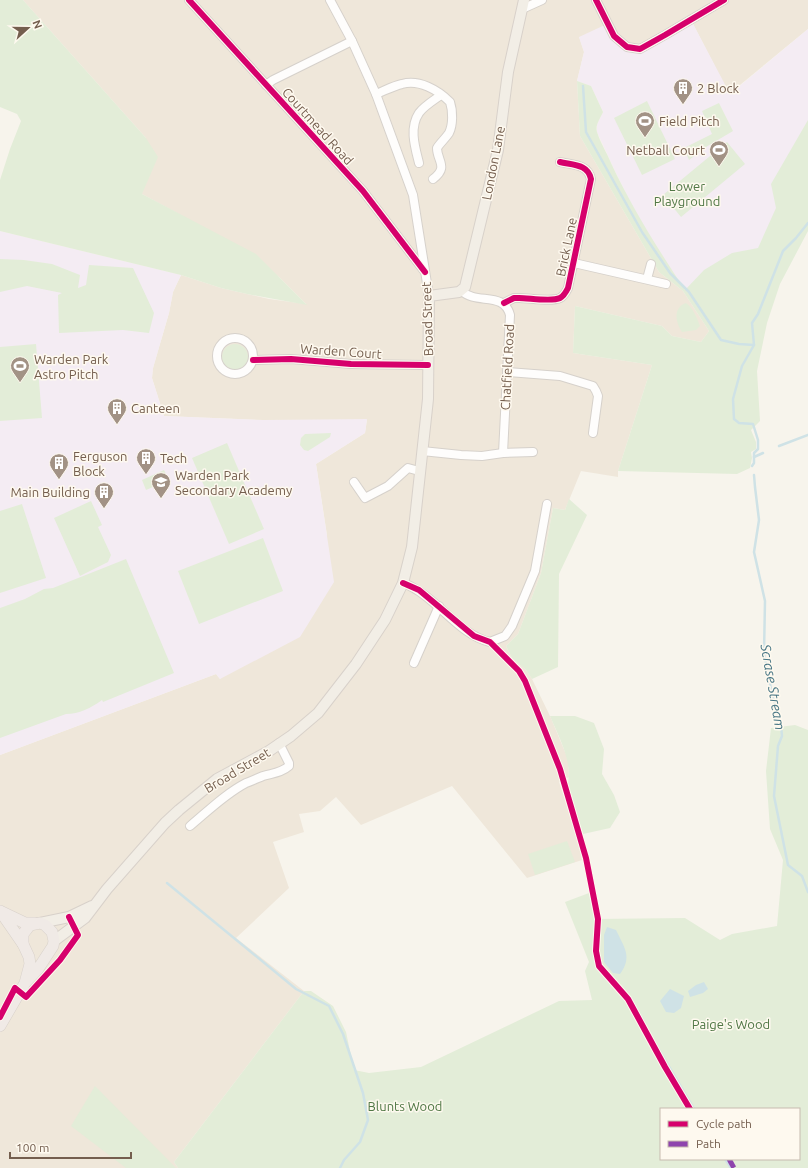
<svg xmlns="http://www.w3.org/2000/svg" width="808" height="1168" font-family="Ubuntu,sans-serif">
<rect width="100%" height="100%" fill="#f7f4ec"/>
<polygon fill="#efe7da" points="23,0 808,0 808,29 729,94 691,20 640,49 579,37 584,52 577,81 580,136 659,272 683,291 709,331 701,342 672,336 662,326 575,306 573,353 652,365 618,471 618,477 581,471 565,510 553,508 541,573 518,634 506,646 512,658 526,670 532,679 550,716 568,759 569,777 559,782 578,840 582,860 527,878 452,786 361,825 336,797 320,811 299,814 304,832 273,842 289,888 236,938 304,991 174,1162 178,1168 0,1168 0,755 216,674 220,679 327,535 316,464 365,433 367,420 263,420 164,416 152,378 153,368 169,313 173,292 181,275 221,288 247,294 269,299 306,304 279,277 179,214 142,194 146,138"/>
<g fill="#f4ecf3">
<polygon points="691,20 730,94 808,29 808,209 794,233 685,290 651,238 634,209 615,171 597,132 597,124 603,112 591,86 577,81 584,52 579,37 607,24 614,36 634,49"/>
<polygon points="0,231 181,275 173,292 169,313 153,368 152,378 164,416 263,420 367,419 365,433 316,464 334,582 300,637 220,679 216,674 0,755"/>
</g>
<g fill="#e3edd8" fill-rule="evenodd">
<polygon points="0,0 23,0 146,138 158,157 142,194 256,254 307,305 247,294 221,288 181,275 0,231 0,180 10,149 21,121 17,114 0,107"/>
<path d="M 577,81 L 591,86 L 603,112 C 600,119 595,125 597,132 C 600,142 607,153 611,163 C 632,208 658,249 685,290 L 704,270 L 732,253 L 758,248 L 776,208 L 771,184 L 808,120 L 808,231 L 780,284 L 767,323 L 757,371 L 760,421 L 751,430 L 756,442 L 756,449 L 751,452 L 752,458 L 750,468 L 737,474 L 618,471 L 652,365 L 573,353 L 575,306 L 662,326 L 672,336 L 701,342 L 709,331 L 683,291 L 659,272 L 580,136 Z"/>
<polygon points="647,101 675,159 642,175 614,118"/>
<polygon points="719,103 733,131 706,147 689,160 684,148 712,134 702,111"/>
<polygon points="727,142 745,164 681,217 663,195"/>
<polygon points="0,259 24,260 52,264 80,275 78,288 86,285 89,265 133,268 154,313 149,333 123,330 59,333 58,295 62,293 27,286 0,292"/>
<path d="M 686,303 C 693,308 697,318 700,326 L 696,330 L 682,332 C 676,323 672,308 686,303 Z"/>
<polygon points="36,344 42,418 0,421 0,347"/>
<circle cx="235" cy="357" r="13"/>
<polygon points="331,433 330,437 308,451 304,450 300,445 301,438 305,434"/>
<polygon points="227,443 264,529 229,544 192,458"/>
<polygon points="164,470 169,480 146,490 142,480"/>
<polygon points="569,499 587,515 559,574 558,667 532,679 526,670 512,658 506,646 518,634 541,573 553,508 565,510"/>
<polygon points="91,501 102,525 98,527 111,555 108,562 80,576 54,518"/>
<polygon points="22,504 46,578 0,593 0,511"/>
<polygon points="263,538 283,591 199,624 178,571"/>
<path d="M 126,559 L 174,673 L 103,702 L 102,700 C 91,708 79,714 66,714 L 0,738 L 0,608 L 25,599 L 44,589 L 53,588 Z"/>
<path d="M 550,716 L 575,716 L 594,723 L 604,749 L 602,774 L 614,795 L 620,812 L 610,828 L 583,834 L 568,784 C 572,759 559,738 550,716 Z"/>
<path d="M 795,725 L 808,730 L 808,1168 L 178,1168 L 174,1162 L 304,991 L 311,991 L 333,1006 L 346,1032 L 354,1070 L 369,1073 L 421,1067 L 559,1001 L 592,1000 L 585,971 L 589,962 L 565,902 L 589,893 L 594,919 L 685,918 L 720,940 L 732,934 L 777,926 L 783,860 L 770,829 L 766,771 L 771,728 ZM 661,1109 L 799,1109 L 799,1159 L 661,1159 Z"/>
<polygon points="567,841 575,862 535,875 528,854"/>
<polygon points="95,1086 176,1168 126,1168 71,1126"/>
</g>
<g fill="#cfe2e6">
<path d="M 607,927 L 616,930 C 624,947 633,957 620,974 L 613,973 L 604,962 L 604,935 Z"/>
<polygon points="704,982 708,989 703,993 690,997 688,991 696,985"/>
<polygon points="670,989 684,996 681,1008 674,1013 666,1012 660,1001"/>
</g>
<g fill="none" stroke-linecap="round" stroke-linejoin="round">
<g stroke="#cfe2e6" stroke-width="2.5">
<polyline points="583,86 586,132 642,232 670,273 689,292 721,340 739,344 754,345"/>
<polyline points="779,446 808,435"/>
<polyline points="754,457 763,453"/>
<polyline points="752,466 754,463 754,453 758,449 758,440 753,424 739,423 734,419 733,399 742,366 754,345 752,323 758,314 783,251 796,238 808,223"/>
<polyline points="754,475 755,487 759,520 754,552 765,601 764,653 772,694 781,726 782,736 778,746 774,796 788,865 802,876 808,892"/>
<polyline points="167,883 296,989 329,1006 343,1034 363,1093 368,1120 360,1142 344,1160 340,1168"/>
<polyline points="630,997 645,1024"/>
<polyline points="646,1028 694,1109"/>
<polyline points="725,1159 731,1168"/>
</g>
<defs>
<g id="minor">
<polyline points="189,0 363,191 425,272"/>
<polyline points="330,0 352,41 376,94 413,195 429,296"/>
<polyline points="596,0 614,36 627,47 640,49 665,35 724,0"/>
<polyline points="522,9 542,0"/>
<polyline points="266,85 273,80 352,41"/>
<path d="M 376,94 C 384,91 393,86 402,84 C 419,79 438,90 450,102 C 453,111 453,125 449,133 C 445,139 440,143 437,148 C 437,161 449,167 433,179"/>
<path d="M 419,163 C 415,147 409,128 419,113 C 424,106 434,100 441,95"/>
<polyline points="574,263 666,284"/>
<polyline points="647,279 651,264"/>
<path d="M 462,291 C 476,305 504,291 510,315 L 503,453"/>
<path d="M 504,303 L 514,298 L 519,298 C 529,298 552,302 560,298 C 564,296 566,292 568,288 L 591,179 C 588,164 573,165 560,162"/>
<circle cx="235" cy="356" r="18"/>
<polyline points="253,360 291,359 351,364 428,365"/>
<polyline points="507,372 560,376 593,386 596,391 598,396 593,433"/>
<polyline points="422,451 461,455 482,456 503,453 533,452"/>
<polyline points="354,482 365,498 388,486 408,468 419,471"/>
<path d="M 403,583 C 436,595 458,635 490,642 L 505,636 L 512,626 L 535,571 L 547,504"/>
<polyline points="414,663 439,606"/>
<path d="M 190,826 C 208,811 225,794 246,783 C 252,781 258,778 263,776 C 273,773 281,773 289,766 L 289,763 L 279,743"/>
</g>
<g id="major">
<polyline points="40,923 69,917 92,906"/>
<polyline points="54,941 85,918 107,889 165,823 179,810 217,779 269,751 291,736 318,713 356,664 385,620 403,583 412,547 428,399 429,296 459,292 465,287 498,150 508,72 524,0"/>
</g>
<g id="highway">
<polyline points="0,911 23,944"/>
<polyline points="2,912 25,923 35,923"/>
<polyline points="0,1026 25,983 38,969 53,946 54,941 52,932 45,925 40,923 30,925 23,934 23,944 29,957 30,964 25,983"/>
</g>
</defs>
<use href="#minor" stroke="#d6d1cb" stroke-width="10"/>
<use href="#major" stroke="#d8d1ca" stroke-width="12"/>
<use href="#highway" stroke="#d8d1ca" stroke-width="12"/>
<use href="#minor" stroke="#fefdfc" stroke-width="8"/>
<use href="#major" stroke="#f2eee6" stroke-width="10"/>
<use href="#highway" stroke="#f0eae6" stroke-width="11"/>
<polyline stroke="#8e44ad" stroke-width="5" stroke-dasharray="10 5" stroke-linecap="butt" points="729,1159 734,1168"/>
<defs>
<g id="cycleway">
<polyline points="189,0 363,191 425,272"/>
<polyline points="596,0 614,36 627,47 640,49 665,35 724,0"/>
<path d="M 504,303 L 514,298 L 519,298 C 529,298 552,302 560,298 C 564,296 566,292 568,288 L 591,179 C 588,164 573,165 560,162"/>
<polyline points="253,360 291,359 351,364 428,365"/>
<polyline points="403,583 419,590 474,636 490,642 519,671 525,681 560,769 586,858 598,919 596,951 599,966 628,999 665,1067 690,1109"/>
<polyline points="0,1017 15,988 26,997 60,960 78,935 69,917"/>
</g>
</defs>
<use href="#cycleway" stroke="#fef9ef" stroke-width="8"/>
<use href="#cycleway" stroke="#d6006c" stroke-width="6"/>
</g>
<defs>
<symbol id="building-pin" viewBox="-11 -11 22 30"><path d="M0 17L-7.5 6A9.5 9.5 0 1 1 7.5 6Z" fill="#a29285" stroke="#fef9ef"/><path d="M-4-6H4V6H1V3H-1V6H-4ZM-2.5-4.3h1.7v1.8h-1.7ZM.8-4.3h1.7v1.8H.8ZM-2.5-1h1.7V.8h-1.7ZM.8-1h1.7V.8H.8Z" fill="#fff"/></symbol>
<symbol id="stadium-pin" viewBox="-11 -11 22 30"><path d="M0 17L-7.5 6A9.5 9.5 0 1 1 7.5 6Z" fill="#a29285" stroke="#fef9ef"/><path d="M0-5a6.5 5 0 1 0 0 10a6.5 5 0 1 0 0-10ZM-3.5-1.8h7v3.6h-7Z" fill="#fff"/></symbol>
<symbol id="school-pin" viewBox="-11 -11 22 30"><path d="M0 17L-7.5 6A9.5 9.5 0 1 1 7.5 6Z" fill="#a29285" stroke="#fef9ef"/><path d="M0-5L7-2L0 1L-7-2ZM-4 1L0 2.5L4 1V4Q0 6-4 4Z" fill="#fff"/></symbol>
</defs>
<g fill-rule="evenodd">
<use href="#building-pin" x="672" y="77" width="22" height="30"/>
<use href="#stadium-pin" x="634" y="110" width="22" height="30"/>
<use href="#stadium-pin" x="708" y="139" width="22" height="30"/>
<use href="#stadium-pin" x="9" y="355" width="22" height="30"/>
<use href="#building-pin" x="106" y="397" width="22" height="30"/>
<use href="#building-pin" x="135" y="447" width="22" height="30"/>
<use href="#building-pin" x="48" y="452" width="22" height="30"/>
<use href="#school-pin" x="150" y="471" width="22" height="30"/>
<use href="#building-pin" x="93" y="481" width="22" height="30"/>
</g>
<g text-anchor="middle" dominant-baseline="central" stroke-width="3" stroke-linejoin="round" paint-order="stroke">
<g font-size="13" fill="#745e4e" stroke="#fef9ef" text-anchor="start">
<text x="697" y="88">2 Block</text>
<text x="659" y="121">Field Pitch</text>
<text x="705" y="150" text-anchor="end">Netball Court</text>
<text x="34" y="359">Warden Park<tspan x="34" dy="15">Astro Pitch</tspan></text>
<text x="131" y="408">Canteen</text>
<text x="73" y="456">Ferguson<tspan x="73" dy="15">Block</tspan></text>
<text x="160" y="458">Tech</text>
<text x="175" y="475">Warden Park<tspan x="175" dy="15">Secondary Academy</tspan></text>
<text x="90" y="492" text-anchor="end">Main Building</text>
</g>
<g font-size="13" fill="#745e4e" stroke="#fef9ef">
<text transform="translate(318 126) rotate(48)">Courtmead Road</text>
<text transform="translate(493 163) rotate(-79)">London Lane</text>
<text transform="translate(566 247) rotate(-78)">Brick Lane</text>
<text transform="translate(427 319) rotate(-92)">Broad Street</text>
<text transform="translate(341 351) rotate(4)">Warden Court</text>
<text transform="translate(507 367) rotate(-87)">Chatfield Road</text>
<text transform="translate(237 770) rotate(-31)">Broad Street</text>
</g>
<g font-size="13" fill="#517846" stroke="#fef9ef">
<text x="687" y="186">Lower<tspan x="687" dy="15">Playground</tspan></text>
<text x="731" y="1024">Paige's Wood</text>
<text x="405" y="1106">Blunts Wood</text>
</g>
<g font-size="14" font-style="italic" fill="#487685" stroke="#fef9ef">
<text transform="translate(773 687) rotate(80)">Scrase Stream</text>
</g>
</g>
<rect x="660" y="1108" width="140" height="52" fill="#fef9ef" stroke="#c7bbaf"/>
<rect x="668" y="1121" width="20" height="6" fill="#d6006c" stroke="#c7bbaf"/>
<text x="696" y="1128" font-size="12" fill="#745e4e">Cycle path</text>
<rect x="668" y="1141" width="20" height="6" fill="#8e44ad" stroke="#c7bbaf"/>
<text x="696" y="1148" font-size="12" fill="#745e4e">Path</text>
<g transform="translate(28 28) rotate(69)" stroke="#fef9ef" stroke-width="3" paint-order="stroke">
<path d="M0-3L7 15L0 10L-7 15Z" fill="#745e4e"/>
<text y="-6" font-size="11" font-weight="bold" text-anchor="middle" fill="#745e4e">N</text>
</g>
<path d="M10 1152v6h121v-6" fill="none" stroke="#745e4e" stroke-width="2"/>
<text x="16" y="1152" font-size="12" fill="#745e4e" stroke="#fef9ef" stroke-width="3" paint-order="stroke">100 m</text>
</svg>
